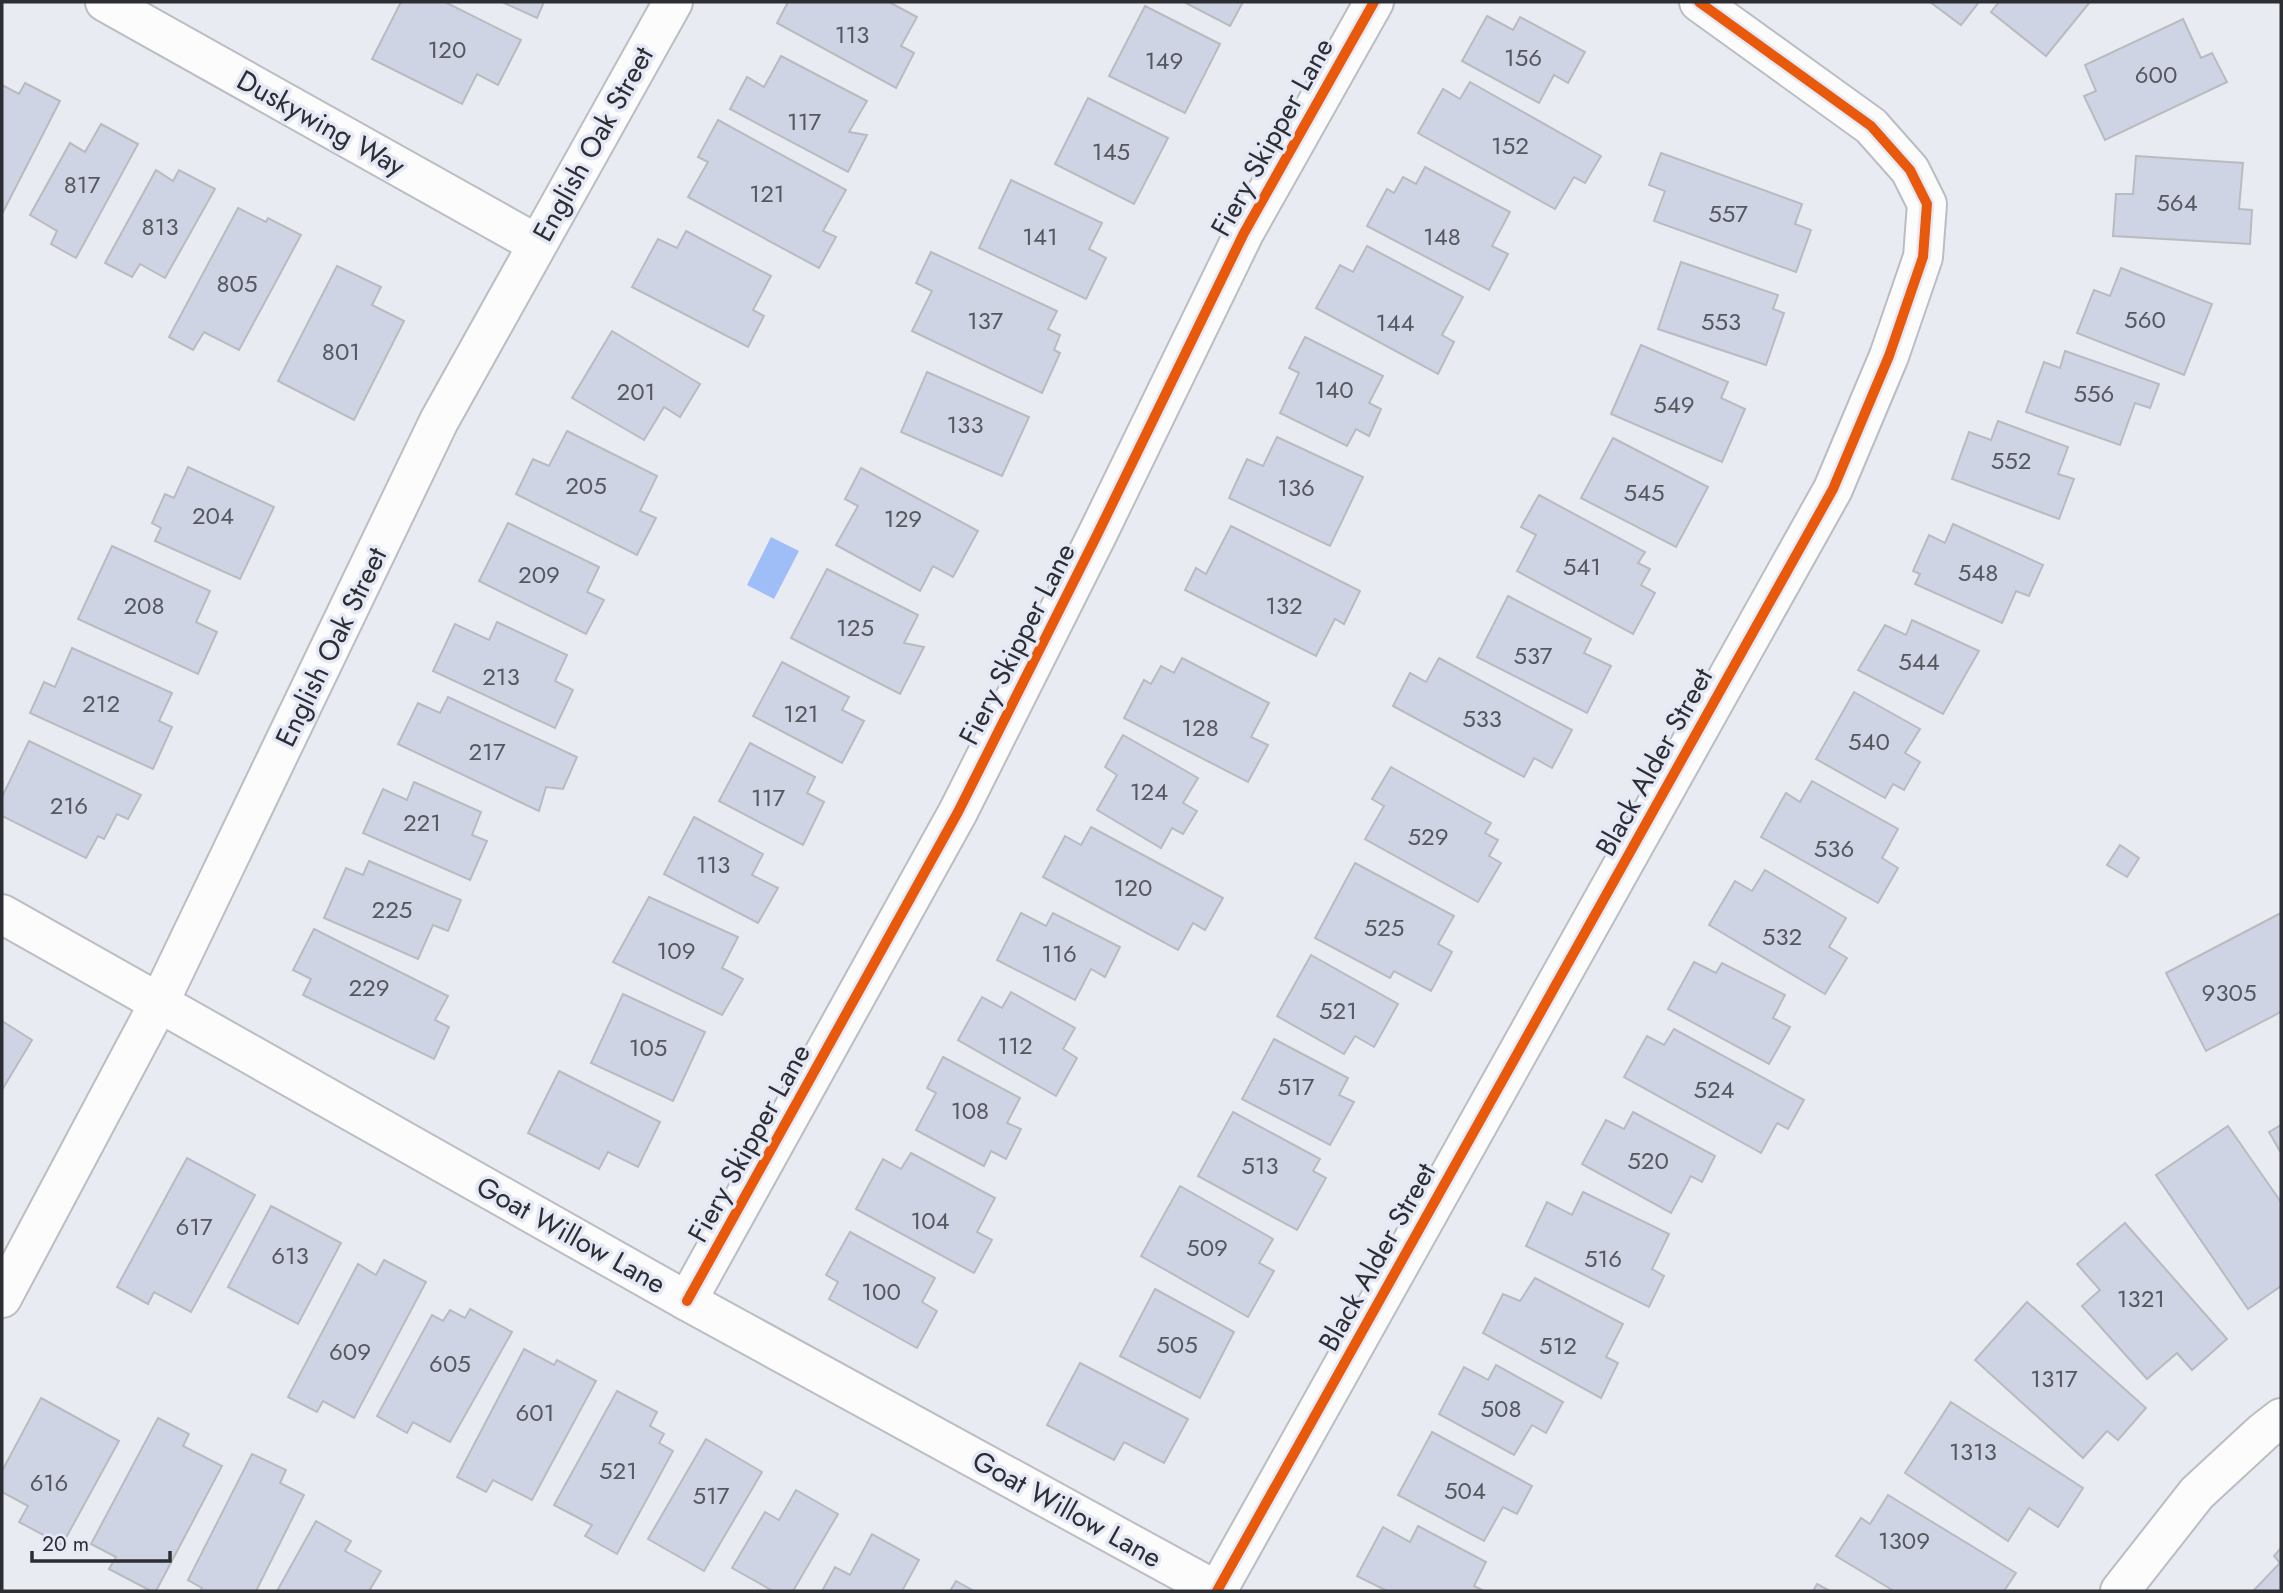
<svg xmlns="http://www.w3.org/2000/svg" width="2283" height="1593" font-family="Jost,sans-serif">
<rect width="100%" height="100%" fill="#e8ebf2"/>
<polygon fill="#9fbef7" points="771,537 799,551 774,599 747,585"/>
<g fill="#cfd4e4" stroke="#b9bbc0" stroke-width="2">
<polygon points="401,2 445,2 521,40 498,85 477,74 462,104 372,59"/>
<polygon points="502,2 544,2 537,18"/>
<polygon points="788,2 889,2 917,17 901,46 914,53 896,88 777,23"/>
<polygon points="1184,2 1243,2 1230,26"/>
<polygon points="1930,2 1979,2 1961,25"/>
<polygon points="1999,2 2090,2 2046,56 1991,12"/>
<polygon points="1145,6 1220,44 1185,113 1109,76"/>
<polygon points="1487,16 1513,30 1520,17 1585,52 1568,83 1554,75 1539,103 1462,61"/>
<polygon points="2183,19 2201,58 2212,53 2227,82 2105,140 2084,96 2096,91 2085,65"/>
<polygon points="781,56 867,101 849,132 867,135 848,172 730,109 747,77 764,87"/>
<polygon points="1470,82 1601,156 1585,183 1574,177 1555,209 1418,133 1443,89 1460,99"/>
<polygon points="25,83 60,101 2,214 2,85 19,94"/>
<polygon points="1088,98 1168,138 1134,204 1055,164"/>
<polygon points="718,120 846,190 823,231 836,237 819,268 688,197 708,162 698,157"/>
<polygon points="101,124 138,144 76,258 51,244 57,231 30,215 70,143 85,152"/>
<polygon points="1661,153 1802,204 1795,224 1811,230 1796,272 1654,221 1665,191 1649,185"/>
<polygon points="2136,156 2243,163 2239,209 2252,210 2250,244 2113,236 2116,194 2133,194"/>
<polygon points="1425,167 1510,212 1492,246 1508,254 1489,290 1367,226 1387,189 1394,193 1403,177 1416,184"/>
<polygon points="156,170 173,181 179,170 215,189 165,278 140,264 132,277 105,263"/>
<polygon points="1011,180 1102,223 1089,249 1106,258 1086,299 979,248"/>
<polygon points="238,208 266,222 268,218 301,235 239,350 204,332 193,350 169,337"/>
<polygon points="686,231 771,276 753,310 764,316 748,347 632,287 658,239 677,248"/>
<polygon points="1367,246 1463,297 1442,335 1454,342 1438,374 1316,308 1340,265 1353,272"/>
<polygon points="931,252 1057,311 1048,329 1060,335 1054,350 1060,353 1042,393 912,331 932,291 916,283"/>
<polygon points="1681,262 1778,295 1773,309 1784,313 1766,365 1658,329"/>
<polygon points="337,266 381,287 372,305 404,321 354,420 278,381"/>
<polygon points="2121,268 2212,304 2184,375 2077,333 2094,290 2110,296"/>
<polygon points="612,331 700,384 680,417 664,407 644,440 572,398"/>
<polygon points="1305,337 1383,376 1369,403 1381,409 1369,436 1356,429 1347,446 1280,413 1299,373 1289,368"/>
<polygon points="1641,345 1728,382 1721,398 1745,409 1722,462 1611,414"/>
<polygon points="2065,351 2159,384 2150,408 2135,403 2120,445 2026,412 2044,362 2060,368"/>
<polygon points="927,372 1029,417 1002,476 901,432"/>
<polygon points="1998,421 2068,447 2058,474 2074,479 2059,519 1952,479 1969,432 1991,440"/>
<polygon points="567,431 657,476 640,511 656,518 637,555 516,494 533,459 549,466"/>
<polygon points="1277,437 1363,477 1330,546 1229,498 1247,459 1263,466"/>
<polygon points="1613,438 1708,487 1676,547 1581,498"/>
<polygon points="188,467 274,507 240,579 155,541 161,528 152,523 165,494 174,498"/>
<polygon points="861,468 978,531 953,577 933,566 920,591 836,545 858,506 845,499"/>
<polygon points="1539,495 1645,552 1638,563 1650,569 1641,585 1655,593 1633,634 1517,571 1536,535 1521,527"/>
<polygon points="508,523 599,567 587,592 604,600 586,634 479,581"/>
<polygon points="1953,524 2043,565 2029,596 2016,591 2002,623 1915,584 1920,574 1913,571 1929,535 1945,543"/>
<polygon points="1231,526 1360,591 1344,624 1335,619 1316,656 1185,590 1196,568 1206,574"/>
<polygon points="112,546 210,591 196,622 217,632 198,674 78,619"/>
<polygon points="827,569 918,615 904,643 924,647 900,694 791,638"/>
<polygon points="1508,596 1591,639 1584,653 1611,666 1587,713 1477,657"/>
<polygon points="1912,620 1979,651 1943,714 1858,670 1885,625 1906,635"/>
<polygon points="497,622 567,655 555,681 573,690 555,728 433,671 455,624 489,640"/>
<polygon points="72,648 172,693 159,721 172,727 153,769 30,713 44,682 55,687"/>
<polygon points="1182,658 1269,703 1251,737 1268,745 1248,782 1124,718 1144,680 1151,684 1161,666 1174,673"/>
<polygon points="1439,658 1572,730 1552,768 1534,758 1524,777 1393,706 1410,673 1426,682"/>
<polygon points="782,662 849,697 842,710 864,721 842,763 753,716"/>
<polygon points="1854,692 1920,729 1905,753 1920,762 1904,790 1893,784 1885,798 1816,759"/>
<polygon points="448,697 577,757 563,789 546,787 539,811 398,744 418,703 440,713"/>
<polygon points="1123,735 1198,778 1183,803 1197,811 1183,834 1172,828 1161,848 1097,810 1117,775 1105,767"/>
<polygon points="29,741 141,795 128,819 117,814 104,839 98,836 86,858 2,816 2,797"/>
<polygon points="750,743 815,777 807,793 824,802 803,845 719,801"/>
<polygon points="1391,767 1491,823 1485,833 1498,840 1489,856 1501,863 1478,902 1365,839 1384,806 1372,799"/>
<polygon points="1812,781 1898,829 1882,858 1898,868 1878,903 1761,837 1786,793 1800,802"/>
<polygon points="414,782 481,812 472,835 487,841 470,880 363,833 383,789 407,800"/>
<polygon points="694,817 763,854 752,875 778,888 758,923 664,874"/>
<polygon points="1091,827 1223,898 1205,930 1193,923 1178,950 1043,877 1065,836 1081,845"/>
<polygon points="2120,845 2139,858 2127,877 2107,865"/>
<polygon points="369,861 461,900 448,931 433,925 418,959 324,918 346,868 363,875"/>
<polygon points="1355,863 1454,916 1438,944 1452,952 1431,991 1394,971 1390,978 1315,938"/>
<polygon points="1765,870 1846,918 1829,947 1847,958 1825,994 1709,925 1735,881 1752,891"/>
<polygon points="649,897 738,937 722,968 743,979 722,1015 613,962"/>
<polygon points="1021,913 1046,926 1053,913 1120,947 1105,977 1091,969 1075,1000 997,960"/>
<polygon points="2281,913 2281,1012 2206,1051 2166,973"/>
<polygon points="314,929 448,996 435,1020 449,1027 434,1059 303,995 311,979 293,970"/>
<polygon points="1311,955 1398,1004 1374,1047 1355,1036 1344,1054 1277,1016"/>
<polygon points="1694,962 1716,973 1722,963 1785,995 1773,1018 1790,1027 1769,1064 1668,1009"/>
<polygon points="1011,992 1075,1028 1063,1049 1077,1058 1056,1096 958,1040 982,997 1002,1008"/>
<polygon points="623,994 705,1032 673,1101 591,1063"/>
<polygon points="2,1021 32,1040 2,1090"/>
<polygon points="1674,1029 1804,1100 1788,1129 1777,1123 1761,1153 1624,1077 1647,1036 1664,1045"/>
<polygon points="1274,1039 1348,1078 1339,1095 1354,1102 1330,1145 1242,1099"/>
<polygon points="943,1057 1020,1098 1007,1123 1021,1129 1006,1159 991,1151 984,1166 916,1130 936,1093 927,1088"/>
<polygon points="559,1071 660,1122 638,1167 608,1152 599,1169 528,1133"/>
<polygon points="1233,1112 1320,1159 1313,1171 1326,1178 1297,1230 1198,1176"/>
<polygon points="1633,1112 1715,1156 1702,1182 1691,1176 1671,1213 1582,1164 1606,1120 1624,1129"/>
<polygon points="2281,1125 2281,1153 2269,1132"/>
<polygon points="2228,1126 2281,1202 2281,1286 2248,1309 2156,1175"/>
<polygon points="911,1153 995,1198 977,1232 992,1240 974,1273 856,1209 883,1159 901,1169"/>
<polygon points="187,1158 255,1195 191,1312 154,1292 148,1304 117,1287"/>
<polygon points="1180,1186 1273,1239 1259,1263 1274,1271 1248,1317 1141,1256"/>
<polygon points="1583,1192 1669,1234 1652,1269 1664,1276 1649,1307 1526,1246 1547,1202 1572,1215"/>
<polygon points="271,1206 341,1243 298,1324 228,1287"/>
<polygon points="2125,1223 2227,1339 2192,1370 2177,1353 2147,1379 2082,1306 2100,1290 2077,1264"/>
<polygon points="850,1232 935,1278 922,1302 937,1311 917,1348 829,1299 838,1282 826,1275"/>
<polygon points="384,1260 426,1282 354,1418 323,1401 317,1412 288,1397 358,1264 376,1275"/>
<polygon points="1535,1278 1623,1324 1606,1357 1618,1363 1601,1398 1483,1333 1503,1294 1520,1301"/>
<polygon points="1155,1289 1234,1332 1200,1398 1120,1356"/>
<polygon points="2027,1302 2146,1408 2118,1440 2107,1431 2083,1458 1975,1360"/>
<polygon points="470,1309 512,1332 450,1442 413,1422 407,1433 377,1416 432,1315 443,1321 450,1310 465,1318"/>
<polygon points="524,1349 554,1365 557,1360 596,1381 532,1500 493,1480 486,1492 457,1477"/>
<polygon points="1080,1363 1188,1419 1164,1463 1124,1442 1114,1460 1047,1425"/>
<polygon points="1496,1365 1563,1402 1546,1433 1532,1425 1514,1455 1439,1414 1464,1367 1488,1380"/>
<polygon points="617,1391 657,1412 650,1426 664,1434 659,1443 673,1451 617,1554 585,1536 592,1525 554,1505"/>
<polygon points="41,1398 119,1441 62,1545 19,1522 28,1506 2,1492 2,1471"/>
<polygon points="1951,1402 2083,1488 2058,1527 2029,1508 2008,1541 1905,1473"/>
<polygon points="158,1418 189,1434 183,1446 222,1466 156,1591 151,1591 109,1569 116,1557 91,1544"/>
<polygon points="1432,1432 1532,1486 1517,1514 1503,1507 1484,1541 1398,1495"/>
<polygon points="706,1439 762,1472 704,1571 648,1539"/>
<polygon points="252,1454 286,1470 280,1483 304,1495 256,1591 200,1591 202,1588 188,1580"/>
<polygon points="796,1490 838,1514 793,1591 773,1591 732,1568 765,1512 779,1520"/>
<polygon points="1888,1495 2016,1573 2004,1591 1894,1591 1836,1556 1861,1518 1870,1524"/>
<polygon points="316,1521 351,1541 345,1551 381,1571 369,1591 277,1591"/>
<polygon points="1418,1526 1486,1562 1474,1586 1484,1591 1387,1591 1357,1576 1383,1527 1410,1542"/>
<polygon points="872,1534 919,1560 902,1591 822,1591 835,1567 850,1575"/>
<polygon points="2281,1548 2281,1591 2253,1591 2280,1563 2274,1556"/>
<polygon points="956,1581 974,1591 950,1591"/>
<polygon points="1817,1584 1830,1591 1813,1591"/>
</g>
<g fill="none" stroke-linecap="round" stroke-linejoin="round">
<defs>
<g id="minor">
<polyline points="105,2 537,244"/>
<polyline points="2,914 687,1301 1217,1591"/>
<polyline points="2,1298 159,1003 439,421 673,2"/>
<polyline points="687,1301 958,812 1097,535 1244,233 1374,2"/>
<polyline points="1217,1591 1833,489 1889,356 1923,257 1927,204 1910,170 1871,126 1699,2"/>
<polyline points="2120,1591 2197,1493 2263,1432 2281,1418"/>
</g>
</defs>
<use href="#minor" stroke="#bbbdc2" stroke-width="42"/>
<use href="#minor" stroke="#fcfcfd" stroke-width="38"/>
<defs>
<g id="cycleway">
<polyline points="687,1301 958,812 1097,535 1244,233 1374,2"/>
<polyline points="1217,1591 1833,489 1889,356 1923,257 1927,204 1910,170 1871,126 1699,2"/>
</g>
</defs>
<use href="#cycleway" stroke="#e5e9f5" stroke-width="15"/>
<use href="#cycleway" stroke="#e8590c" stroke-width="10"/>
</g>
<g text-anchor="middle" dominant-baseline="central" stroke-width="7" stroke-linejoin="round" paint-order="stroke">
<g font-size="24" fill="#56585f">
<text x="852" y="34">113</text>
<text x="447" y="49">120</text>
<text x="1523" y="57">156</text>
<text x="1164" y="60">149</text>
<text x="2156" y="74">600</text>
<text x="804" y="121">117</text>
<text x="1510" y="145">152</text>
<text x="1111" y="151">145</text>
<text x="82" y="184">817</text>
<text x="767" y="193">121</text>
<text x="2177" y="202">564</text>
<text x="1728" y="213">557</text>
<text x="160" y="226">813</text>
<text x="1040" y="236">141</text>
<text x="1442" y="236">148</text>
<text x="237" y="283">805</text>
<text x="2145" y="319">560</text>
<text x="985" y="320">137</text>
<text x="1721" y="321">553</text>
<text x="1395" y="322">144</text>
<text x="341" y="351">801</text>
<text x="1334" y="389">140</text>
<text x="636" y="391">201</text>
<text x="2094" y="393">556</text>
<text x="1674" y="404">549</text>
<text x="965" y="424">133</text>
<text x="2011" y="460">552</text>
<text x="586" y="485">205</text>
<text x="1296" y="487">136</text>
<text x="1644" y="492">545</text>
<text x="213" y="515">204</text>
<text x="903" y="518">129</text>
<text x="1582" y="566">541</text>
<text x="1978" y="572">548</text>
<text x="539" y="574">209</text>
<text x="144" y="605">208</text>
<text x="1284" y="605">132</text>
<text x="855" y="627">125</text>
<text x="1533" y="655">537</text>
<text x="1919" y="661">544</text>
<text x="501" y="676">213</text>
<text x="101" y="703">212</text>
<text x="801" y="713">121</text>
<text x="1482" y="718">533</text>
<text x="1200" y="727">128</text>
<text x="1869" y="741">540</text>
<text x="487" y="751">217</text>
<text x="1149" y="791">124</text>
<text x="768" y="797">117</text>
<text x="69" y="805">216</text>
<text x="422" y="822">221</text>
<text x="1428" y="836">529</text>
<text x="1834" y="848">536</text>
<text x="713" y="864">113</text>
<text x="1133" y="887">120</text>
<text x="392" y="909">225</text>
<text x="1384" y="927">525</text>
<text x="1782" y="936">532</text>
<text x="676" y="950">109</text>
<text x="1059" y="953">116</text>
<text x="369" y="987">229</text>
<text x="2229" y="992">9305</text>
<text x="1338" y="1010">521</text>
<text x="1015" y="1045">112</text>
<text x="648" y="1047">105</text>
<text x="1296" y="1086">517</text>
<text x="1714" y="1089">524</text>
<text x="970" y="1110">108</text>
<text x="1648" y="1160">520</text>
<text x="1260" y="1165">513</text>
<text x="930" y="1220">104</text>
<text x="194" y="1226">617</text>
<text x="1207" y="1247">509</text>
<text x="290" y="1255">613</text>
<text x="1603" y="1258">516</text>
<text x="881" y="1291">100</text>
<text x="2141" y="1298">1321</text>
<text x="1177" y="1344">505</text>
<text x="1558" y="1345">512</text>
<text x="350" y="1351">609</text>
<text x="450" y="1363">605</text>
<text x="2054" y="1378">1317</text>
<text x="1501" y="1408">508</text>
<text x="535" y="1412">601</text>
<text x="1973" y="1451">1313</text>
<text x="618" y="1470">521</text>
<text x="49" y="1482">616</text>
<text x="1465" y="1490">504</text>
<text x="711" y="1495">517</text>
<text x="1904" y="1540">1309</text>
</g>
<g font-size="28" fill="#2d2e33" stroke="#e5e9f5">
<text transform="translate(321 123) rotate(29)">Duskywing Way</text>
<text transform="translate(1272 137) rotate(-61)">Fiery Skipper Lane</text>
<text transform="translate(593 144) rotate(-61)">English Oak Street</text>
<text transform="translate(1017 644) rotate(-63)">Fiery Skipper Lane</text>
<text transform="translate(331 647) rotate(-64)">English Oak Street</text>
<text transform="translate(1654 762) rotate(-61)">Black Alder Street</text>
<text transform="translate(749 1143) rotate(-61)">Fiery Skipper Lane</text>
<text transform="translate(571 1235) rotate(29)">Goat Willow Lane</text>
<text transform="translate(1377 1257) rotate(-61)">Black Alder Street</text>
<text transform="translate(1067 1509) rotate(29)">Goat Willow Lane</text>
</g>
</g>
<rect width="2283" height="1593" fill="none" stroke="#2d2e33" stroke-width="7"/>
<path d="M32 1551v10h138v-10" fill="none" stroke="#2d2e33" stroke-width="3.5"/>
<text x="42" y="1551" font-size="21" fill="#2d2e33" stroke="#e5e9f5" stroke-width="5" paint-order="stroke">20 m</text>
</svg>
